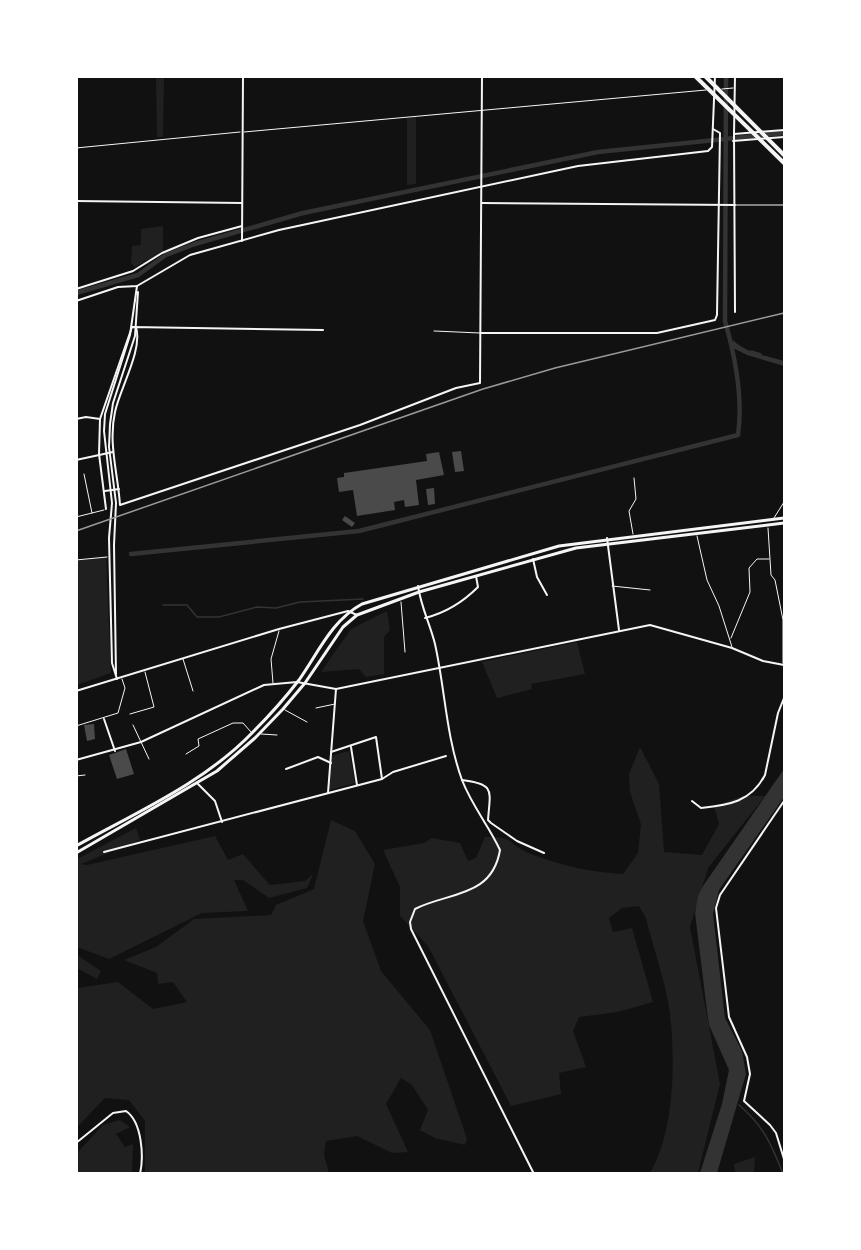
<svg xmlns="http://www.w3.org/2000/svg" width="861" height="1250" font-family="Poppins,sans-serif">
<rect width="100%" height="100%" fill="#111"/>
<g fill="#202020">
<polygon points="156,77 164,77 163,137 157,137"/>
<polygon points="416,117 416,184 407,185 407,118"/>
<polygon points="163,226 163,251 135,267 131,263 132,246 141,245 141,229"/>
<polygon points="106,557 111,673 77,685 76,561"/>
<polygon points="387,611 390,630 384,637 384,674 366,677 359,669 321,672 351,629"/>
<polygon points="577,642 585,674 531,684 532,689 497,698 482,662"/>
<path d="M 640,747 L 659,784 L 664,852 L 702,855 L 719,824 L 714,806 L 743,796 L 765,796 L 708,868 L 690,927 L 720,1084 L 698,1173 L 650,1173 C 675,1131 676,1056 669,1007 C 664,977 653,947 646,918 L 639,906 L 622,908 L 609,918 L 613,932 L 632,928 L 653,1002 L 618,1012 L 579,1017 L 573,1031 L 586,1067 L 559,1073 L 561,1094 L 511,1106 L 428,946 L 400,916 L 400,887 L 383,850 L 424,843 L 432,838 L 460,843 L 468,861 L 476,858 L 485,837 C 517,836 507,845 531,854 C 563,866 589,872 623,874 L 638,853 L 641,824 L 630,792 L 629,774 Z"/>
<polygon points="349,751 355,783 329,790 331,756"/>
<polygon points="331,820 355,831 375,864 363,921 381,971 430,1030 467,1139 465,1145 435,1138 420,1130 428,1110 412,1085 401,1078 386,1104 408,1152 392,1153 357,1136 326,1141 324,1155 329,1173 145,1173 145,1121 129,1100 105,1098 77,1127 77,988 118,982 153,1009 187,1002 173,982 158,984 157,973 124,960 156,947 194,919 271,915 276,905 314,889"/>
<polygon points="136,828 140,840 81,864 87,865 215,836 228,860 243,854 270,885 305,881 313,874 307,888 269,898 243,880 234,880 248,911 202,913 109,959 77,947 77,859"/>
<polygon points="77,955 101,971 97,979 77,968"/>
<polygon points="120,1120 130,1127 116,1134 125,1147 133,1144 132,1173 78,1173 77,1153 103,1125"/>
<polygon points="755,1157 754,1173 735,1173 734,1164"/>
</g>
<g fill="#333">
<path d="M 733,340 C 746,353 767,356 784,361 L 784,366 L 747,355 L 733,348 Z"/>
<polygon points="784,769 784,797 719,890 713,914 725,1018 742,1051 746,1074 717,1173 700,1173 722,1104 729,1070 709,1025 707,1011 695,913 698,896 703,886"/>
</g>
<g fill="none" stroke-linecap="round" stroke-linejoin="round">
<g stroke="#333" stroke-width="1.5">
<polyline points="751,351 761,354"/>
<polyline points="163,605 187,605 197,617 219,617 257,607 276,608 300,602 363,599"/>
<path d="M 739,1105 C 763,1125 772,1145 783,1174"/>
</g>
<g stroke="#333" stroke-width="4.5">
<polyline points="76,293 138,275 166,255 195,244 303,213 598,152 784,133"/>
<path d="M 131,554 L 359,531 L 738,435 C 743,400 735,356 725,321 L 726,76"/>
</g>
</g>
<g fill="#4a4a4a">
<polygon points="461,451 464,471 455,472 452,452"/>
<polygon points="439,452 444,475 416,480 419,505 405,507 404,500 394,502 395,510 357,516 353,490 339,492 337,478 344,477 344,473 427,461 426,454"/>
<polygon points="434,488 435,504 428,505 426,489"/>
<polygon points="345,516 355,523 352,527 342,520"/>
<polygon points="94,724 95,739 87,741 84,725"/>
<polygon points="126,749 134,774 117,779 109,755"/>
</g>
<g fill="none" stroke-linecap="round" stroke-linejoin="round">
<g stroke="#f5f5f5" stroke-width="1">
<polyline points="722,89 733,88"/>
<polyline points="244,132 706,90"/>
<polyline points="76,138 77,148"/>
<polyline points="76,148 240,132"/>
<polyline points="735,205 784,205"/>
<polyline points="434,331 480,333"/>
<polyline points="84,474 92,513"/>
<polyline points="76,517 104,510"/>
<polyline points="774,518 784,502"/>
<polyline points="768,528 771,575 775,580 783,620 783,663"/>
<polyline points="633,534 629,511 636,499 634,478"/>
<polyline points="697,536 707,580 719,606 732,647"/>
<polyline points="76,560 107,557"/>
<polyline points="612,586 650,590"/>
<polyline points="401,602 405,652"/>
<polyline points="731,638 750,592 749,568 757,559 769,559"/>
<polyline points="183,659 193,691"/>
<polyline points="273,683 271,659 279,631"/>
<polyline points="316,708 335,704"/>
<polyline points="285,710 307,722"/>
<polyline points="130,714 154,707 145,672"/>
<polyline points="133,725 149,759"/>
<polyline points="76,726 118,713 125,688 122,679"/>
<polyline points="261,734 277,735"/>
<polyline points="186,754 199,746 198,739 233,723 243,723 251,732"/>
<polyline points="76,776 85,775"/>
</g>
<g stroke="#f5f5f5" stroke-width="2">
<polyline points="735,76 734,134 784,130"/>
<polyline points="734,134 735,312"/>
<polyline points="733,141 784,137"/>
<polyline points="76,201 242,203"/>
<polyline points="482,203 735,205"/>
<polyline points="242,241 243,76"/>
<polyline points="76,289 133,271 162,253 198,238 242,226"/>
<polyline points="76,301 118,287 137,286 190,255 279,230 578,166 708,151 712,147 715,76"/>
<path d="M 136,327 C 143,350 120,388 115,412 C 108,443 118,474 120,505 L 360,425 L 456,388 L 480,383 L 482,76"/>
<polyline points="481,333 657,333 715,320 717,315 720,133 713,129"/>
<polyline points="76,419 86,417 100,419"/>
<polyline points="76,460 113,452"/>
<polyline points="105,491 119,489"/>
<polyline points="106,509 99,454 100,419 132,327 323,330"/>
<polyline points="607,538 619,630"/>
<polyline points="533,559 537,577 547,595"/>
<path d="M 418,586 C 421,607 430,624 435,644 C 445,689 446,736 462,780 C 472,806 489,826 500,850 C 492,898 448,892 415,909 L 410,922 L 411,929 L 534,1174"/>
<path d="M 425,618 C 445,613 464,601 478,587 L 476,576"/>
<polyline points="104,719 115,751"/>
<polyline points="351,747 357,785"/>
<polyline points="331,752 376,737 382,779"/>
<polyline points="76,760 141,742 264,685 297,682 336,689 650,625 732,648 763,661 784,665"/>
<polyline points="286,769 318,757 331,763"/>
<path d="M 462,780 C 496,784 490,791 488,820 L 491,823 L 517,841 L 544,853"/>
<polyline points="198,784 215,801 222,822"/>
<polyline points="328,793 336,689"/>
<path d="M 692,801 L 701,808 C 729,805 751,802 765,775 L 778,713 L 784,698"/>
<polyline points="784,801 720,895 716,908 729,1017 747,1057 750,1074 744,1101 770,1125 776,1133 784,1159"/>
<polyline points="104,852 382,779 393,772 446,756"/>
</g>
<g stroke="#f5f5f5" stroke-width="2">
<polyline points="116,674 114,545 116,503 109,447 110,424 113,403 135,336 138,292"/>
<polyline points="117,679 112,663 109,538 112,503 104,431 105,414 130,335 137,286"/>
<polyline points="76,691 279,629 348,611 357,615"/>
<path d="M 76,1143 L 113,1113 L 126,1111 C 142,1122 144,1156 140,1174"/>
</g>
<g stroke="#f5f5f5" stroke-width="3">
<path d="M 76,846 C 137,812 204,783 253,732 C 269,716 285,698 299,680 C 318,653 332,620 362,604 L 559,546 L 784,518"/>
<polyline points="76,853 217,771 255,738 283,709 305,683 343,627 357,615 419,592 576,548 784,523"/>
</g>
<g stroke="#f5f5f5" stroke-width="4">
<polyline points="695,76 784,163"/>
<polyline points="705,76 784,155"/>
</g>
<polyline stroke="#9a9a9a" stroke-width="1.5" points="76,531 483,389 555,368 784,313"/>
</g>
<rect width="861" height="1250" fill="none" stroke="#ffffff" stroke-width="156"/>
</svg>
